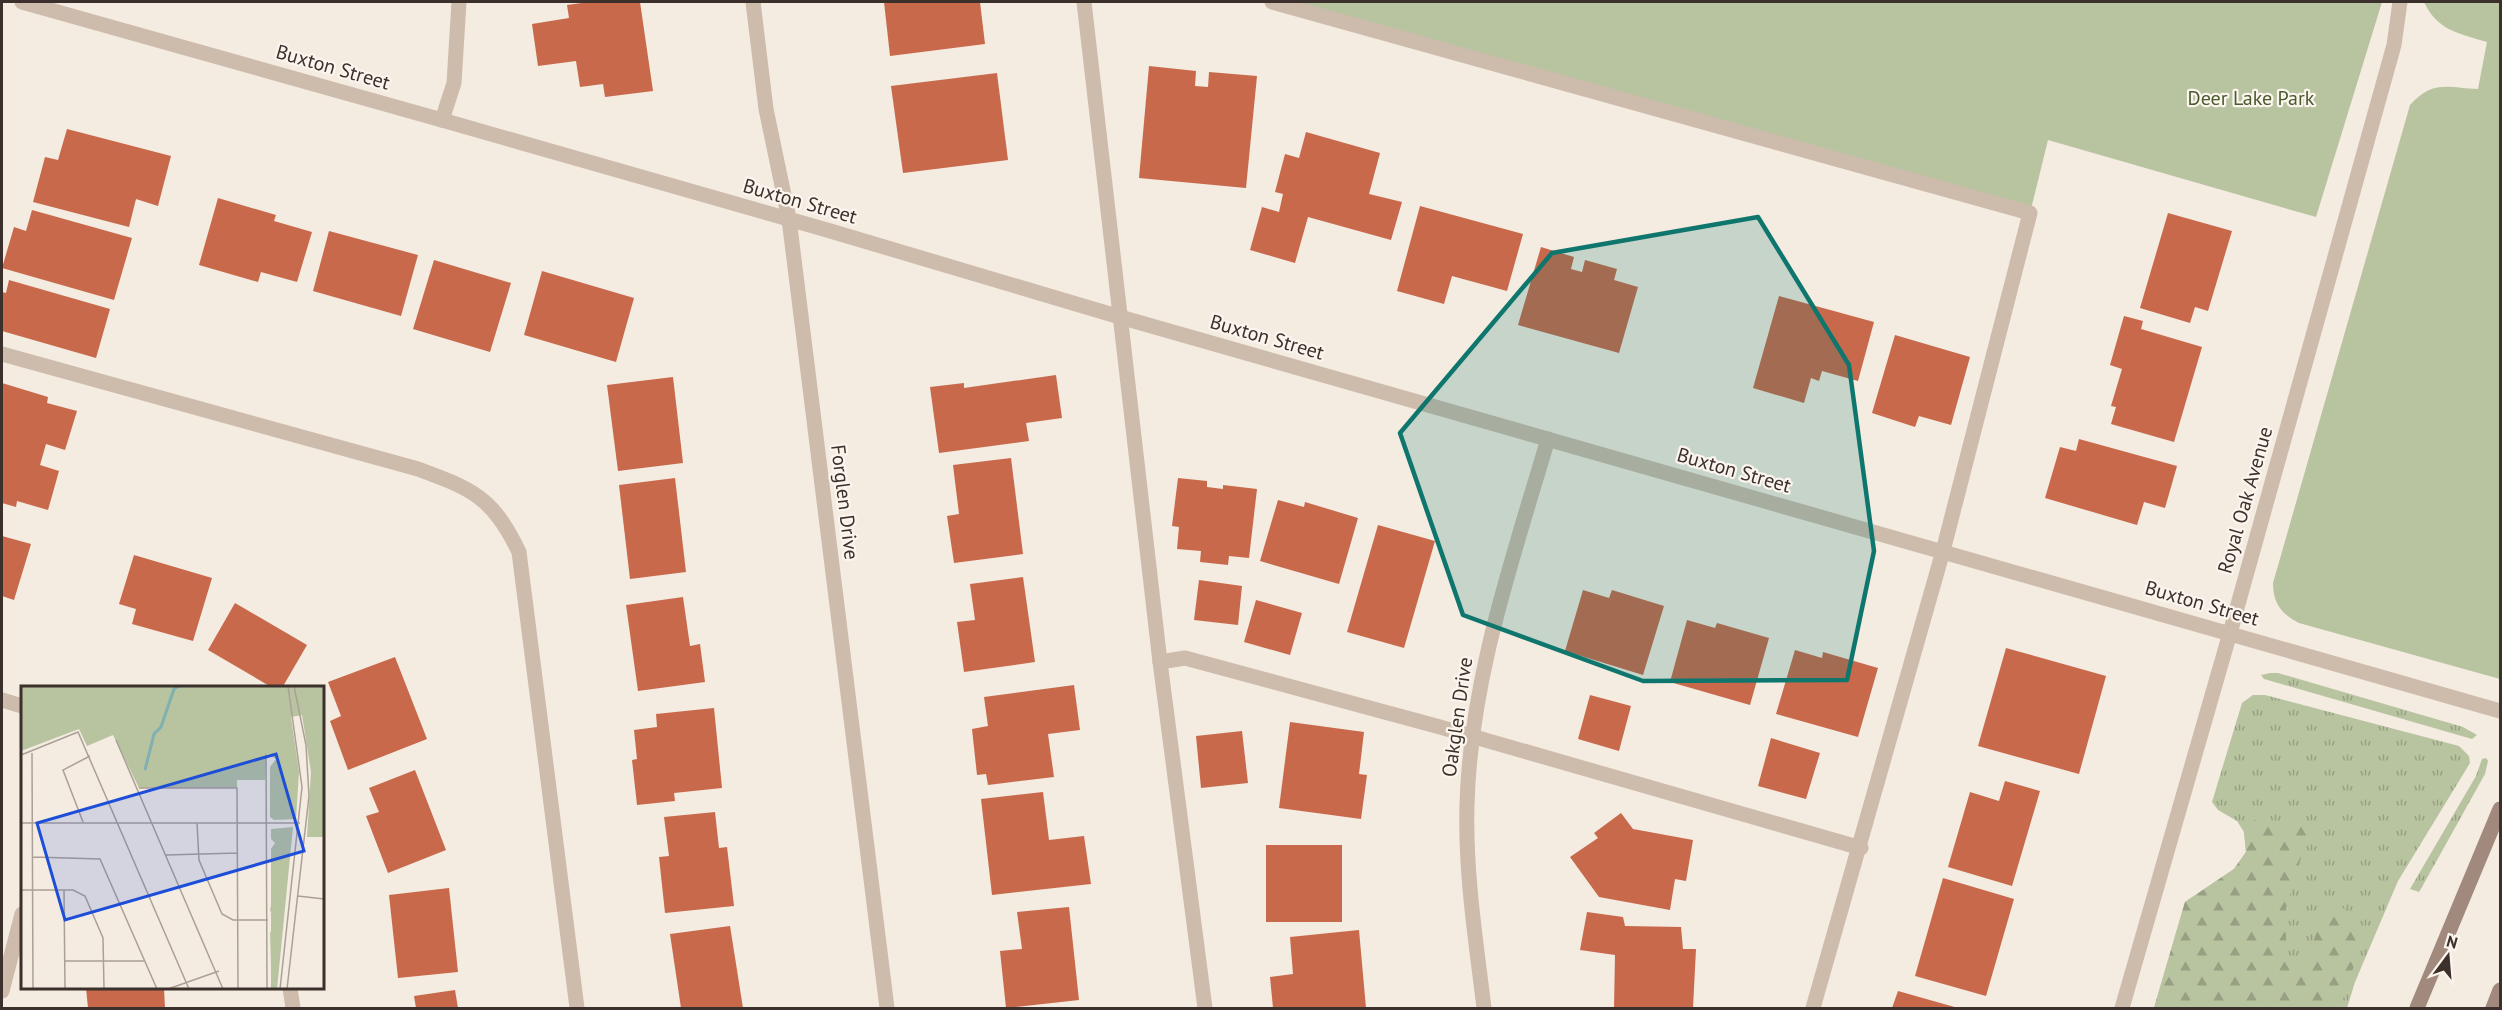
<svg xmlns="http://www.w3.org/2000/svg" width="2502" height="1010" font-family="'PT Sans',sans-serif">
<defs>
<pattern id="grass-tufts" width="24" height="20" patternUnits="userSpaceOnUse" patternTransform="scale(1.5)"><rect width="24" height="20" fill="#b8c4a0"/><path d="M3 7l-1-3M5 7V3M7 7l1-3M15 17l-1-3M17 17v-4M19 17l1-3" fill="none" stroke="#97a083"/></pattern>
<pattern id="forest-firs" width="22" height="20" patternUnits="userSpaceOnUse" patternTransform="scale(1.5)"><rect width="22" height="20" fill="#b8c4a0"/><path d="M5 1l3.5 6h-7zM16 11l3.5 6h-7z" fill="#97a083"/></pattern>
</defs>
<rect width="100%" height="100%" fill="#f4ebe1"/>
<g fill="url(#grass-tufts)">
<polygon points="2270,673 2278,673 2463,727 2477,735 2472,739 2264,679 2261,675"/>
<polygon points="2253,695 2265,695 2459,746 2469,756 2470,763 2398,881 2355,982 2347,1008 2154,1008 2185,902 2234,869 2246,852 2244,832 2237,821 2218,810 2212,802 2242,703"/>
<polygon points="2486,758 2488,761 2485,774 2422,887 2419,892 2410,889 2476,776 2482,759"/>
</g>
<polygon fill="url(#forest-firs)" points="2254,820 2297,822 2306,827 2307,838 2286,908 2286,957 2305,962 2318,958 2315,943 2316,916 2331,906 2346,909 2364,935 2340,1008 2154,1008 2185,902 2234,869 2246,852 2244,832"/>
<g fill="#b8c4a0">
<polygon points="1272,2 2382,2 2316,217 2048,140 2030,213"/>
<path d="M 2424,2 L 2500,2 L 2500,679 L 2299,623 C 2282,614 2273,604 2273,583 L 2410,105 C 2433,79 2449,88 2478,89 L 2487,42 C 2458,33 2438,31 2424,2 Z"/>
</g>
<g fill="#c8694b">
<polygon points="589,2 640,2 653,91 605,97 603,84 580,87 576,61 538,66 532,24 569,18 567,5"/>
<polygon points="884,2 980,2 985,44 890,56"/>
<polygon points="1149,66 1196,71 1195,86 1208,87 1209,72 1257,76 1246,188 1139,178"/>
<polygon points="997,73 1008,160 903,173 891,86"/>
<polygon points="67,129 171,156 158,206 136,199 129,227 33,202 45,157 58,160"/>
<polygon points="1306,132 1380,153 1369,194 1402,202 1391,240 1308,217 1295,263 1250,250 1262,207 1279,212 1283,194 1275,192 1285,154 1299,158"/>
<polygon points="218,198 276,215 274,221 312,232 297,282 261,272 258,282 199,265"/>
<polygon points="1420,206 1523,234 1507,291 1452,276 1444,304 1397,291"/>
<polygon points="32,210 132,238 114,300 2,268 14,227 26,231"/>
<polygon points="2168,213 2232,231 2208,311 2195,307 2190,323 2140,308"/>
<polygon points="329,231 418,255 401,316 313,291"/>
<polygon points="1541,247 1574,257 1571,269 1582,272 1585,260 1617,269 1614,280 1638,287 1619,353 1518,325"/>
<polygon points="434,260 511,283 490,352 413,329"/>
<polygon points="542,271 634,298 616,362 524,335"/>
<polygon points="9,280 110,309 96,358 2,331 2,292 6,293"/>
<polygon points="1779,296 1874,322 1858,381 1822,371 1819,381 1811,378 1804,403 1753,388"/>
<polygon points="2124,316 2143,321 2141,329 2202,347 2174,442 2111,424 2116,407 2111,406 2122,369 2110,365"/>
<polygon points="1895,335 1970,357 1951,425 1919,416 1915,427 1872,413"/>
<polygon points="1056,375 1062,418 1026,423 1029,441 939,453 930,387 964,383 964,388"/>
<polygon points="673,377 683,463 618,471 607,385"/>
<polygon points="2,383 48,397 47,403 77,411 65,450 46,444 40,465 59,471 48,510 17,501 16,507 2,503"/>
<polygon points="2079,439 2177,466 2165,508 2144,502 2137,525 2045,498 2060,447 2076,451"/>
<polygon points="1011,458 1023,554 954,563 947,516 959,514 953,465"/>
<polygon points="675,478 686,572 630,579 619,485"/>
<polygon points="1178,478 1207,481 1207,487 1223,489 1223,485 1257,489 1249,558 1229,556 1228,565 1200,562 1201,551 1177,549 1179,527 1172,526"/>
<polygon points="1278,500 1304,507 1305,502 1358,518 1339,584 1260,561"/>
<polygon points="1378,525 1435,541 1404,648 1347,632"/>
<polygon points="2,536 31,544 14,600 2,596"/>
<polygon points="134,555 212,578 193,641 132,624 136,609 119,604"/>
<polygon points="1023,577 1035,662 964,672 957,622 975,620 970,584"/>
<polygon points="1199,580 1242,586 1238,625 1194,620"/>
<polygon points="1583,590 1609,598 1612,590 1664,606 1643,675 1565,651"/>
<polygon points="683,597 690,646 700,644 705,682 638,691 626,605"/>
<polygon points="1256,600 1302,613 1290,655 1244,642"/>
<polygon points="235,603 307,645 282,688 273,688 208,650"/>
<polygon points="1687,620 1715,628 1717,623 1769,638 1750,705 1670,682"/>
<polygon points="2006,648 2106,676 2079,774 1978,746"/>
<polygon points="1795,650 1822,658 1823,652 1878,668 1858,737 1776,714"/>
<polygon points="395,657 427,739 348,770 330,721 341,716 328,682"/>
<polygon points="1074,685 1080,730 1048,734 1054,777 988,785 986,774 977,775 972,729 988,726 984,697"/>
<polygon points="1590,695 1631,706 1619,751 1578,739"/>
<polygon points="714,708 722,788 674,793 675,801 637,805 632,760 637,759 634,730 657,727 656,714"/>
<polygon points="1290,722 1364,732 1359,774 1367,775 1361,819 1279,808"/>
<polygon points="1242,731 1248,783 1201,788 1196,736"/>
<polygon points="1771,738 1820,753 1806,799 1758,786"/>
<polygon points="415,770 446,850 388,873 366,816 379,812 369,788"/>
<polygon points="2005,781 2040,791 2012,886 1948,867 1970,792 1999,801"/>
<polygon points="1043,792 1049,840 1084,836 1091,884 992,895 981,799"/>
<polygon points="715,812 719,848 727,847 734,906 665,913 659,857 669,856 664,817"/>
<polygon points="1621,813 1633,829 1693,840 1686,881 1675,879 1670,910 1599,897 1570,857 1598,838 1594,833"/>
<rect x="1266" y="845" width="76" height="77"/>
<polygon points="1943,878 2014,899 1986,996 1915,976"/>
<polygon points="449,888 458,972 398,978 389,895"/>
<polygon points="1069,907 1079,1000 1006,1008 1000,951 1022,949 1017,912"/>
<polygon points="1587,912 1623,917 1625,926 1681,927 1683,949 1696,949 1693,1008 1614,1008 1615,955 1580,950"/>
<polygon points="730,926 743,1008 681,1008 670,934"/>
<polygon points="1359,930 1366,1008 1273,1008 1270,977 1293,974 1290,937"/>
<polygon points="86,988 164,988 165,1008 88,1008"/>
<polygon points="455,990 458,1008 416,1008 414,996"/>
<polygon points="1898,991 1958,1008 1892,1008"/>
</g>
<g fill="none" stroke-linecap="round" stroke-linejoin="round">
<g stroke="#cdbbac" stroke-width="15">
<polyline points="1084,2 1160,662 1205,1008"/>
<polyline points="1272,2 2030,213 1943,551 1813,1008"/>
<polyline points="442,120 454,83 459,2"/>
<path d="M 2,354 L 418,469 C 472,489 493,497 519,552 L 577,1008"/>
<polyline points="1160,662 1185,658 1440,727 1861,848"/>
<polyline points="2,991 22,914"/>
</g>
<g stroke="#cdbbac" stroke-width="15">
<polyline points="753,2 766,109 789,219 887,1008"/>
<polyline points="2,700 22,706"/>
<polyline points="290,988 293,1008"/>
<path d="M 1484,1008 C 1476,941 1465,873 1467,805 C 1470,680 1513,558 1548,439"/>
<polyline points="2122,1008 2230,633 2394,45 2400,2"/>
</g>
<polyline stroke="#cdbbac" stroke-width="15" points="22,2 442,120 827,230 1120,317 2500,711"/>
<g stroke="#a18a7d" stroke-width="15">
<polyline points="2417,1008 2500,809"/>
<polyline points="2493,1008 2500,990"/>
</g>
</g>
<path fill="#0f766e" fill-opacity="0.2" stroke="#0f766e" stroke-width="4.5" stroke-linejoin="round" d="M 1758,217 L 1849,365 L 1874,551 L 1847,680 L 1643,681 L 1463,615 L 1400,433 L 1552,253 Z"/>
<g text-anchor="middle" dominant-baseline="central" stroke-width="4.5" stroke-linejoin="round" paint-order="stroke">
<g font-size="20" fill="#3b302b" stroke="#fbf5ee">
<text transform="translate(333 67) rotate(16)">Buxton Street</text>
<text transform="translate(800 201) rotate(16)">Buxton Street</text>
<text transform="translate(1267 337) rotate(16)">Buxton Street</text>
<text transform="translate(1734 470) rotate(16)">Buxton Street</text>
<text transform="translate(2245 500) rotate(-74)">Royal Oak Avenue</text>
<text transform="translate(845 502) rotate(83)">Forglen Drive</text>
<text transform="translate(2202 603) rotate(16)">Buxton Street</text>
<text transform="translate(1457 717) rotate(-82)">Oakglen Drive</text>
</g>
<g font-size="20" fill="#4a5a2e" stroke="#fbf5ee">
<text x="2251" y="98">Deer Lake Park</text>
</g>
</g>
<g transform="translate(21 686)">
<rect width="303" height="303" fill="#f4ebe1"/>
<path d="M 272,141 L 256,303 L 250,303 L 250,163 L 254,157 L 250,153 L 250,143 Z" fill="#b8c4a0"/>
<path d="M 258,153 L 261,166 L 264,160 L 268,162 L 268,178 L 260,205 L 262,228 L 254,234 L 249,224 L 253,205 L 250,163 ZM 255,245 L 260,258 L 255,294 L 250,280 L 249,246 Z" fill="#b8c4a0"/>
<path d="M 0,0 L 303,0 L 303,151 L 286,151 L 290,86 L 281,29 L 270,31 L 278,86 L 275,133 L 253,134 L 249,131 L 249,81 L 255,73 L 246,68 L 244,94 L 216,94 L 216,102 L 118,102 L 92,49 L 66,60 L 58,43 L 0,65 Z" fill="#b8c4a0"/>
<path fill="none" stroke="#7fb0b2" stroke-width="3" d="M 124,84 L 133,48 L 140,41 L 153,3 L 158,0"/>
<path fill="none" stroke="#aaa098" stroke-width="1.5" d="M 95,54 L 202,303M 11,67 L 12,303M 245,68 L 246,303M 0,69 L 57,46 L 168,303M 118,102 L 216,102 L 217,303M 62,136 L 42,84 L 69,70M 0,137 L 279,137M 176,137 L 178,174 L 201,228 L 212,234 L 247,234M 145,169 L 217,167M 12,171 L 79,173 L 136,303M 0,204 L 52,204 L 64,210 L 82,252 L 83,303M 43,204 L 44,303M 277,210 L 303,213M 44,275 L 124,275M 147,303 L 198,285M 259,303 L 281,101 L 267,0M 266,303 L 288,110 L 285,59 L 273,0"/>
<path fill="#1d4ed8" fill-opacity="0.15" stroke="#1d4ed8" stroke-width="3" d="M 255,68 L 283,165 L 44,234 L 16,137 Z"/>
<rect width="303" height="303" fill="none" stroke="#3b302b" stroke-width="3"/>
</g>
<rect width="2502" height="1010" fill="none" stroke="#3b302b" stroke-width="6"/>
<g transform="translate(2448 956) rotate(16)" stroke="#fbf5ee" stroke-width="4.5" paint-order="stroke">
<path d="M0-4.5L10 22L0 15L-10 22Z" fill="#3b302b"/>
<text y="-9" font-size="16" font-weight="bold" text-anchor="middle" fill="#3b302b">N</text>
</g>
</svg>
